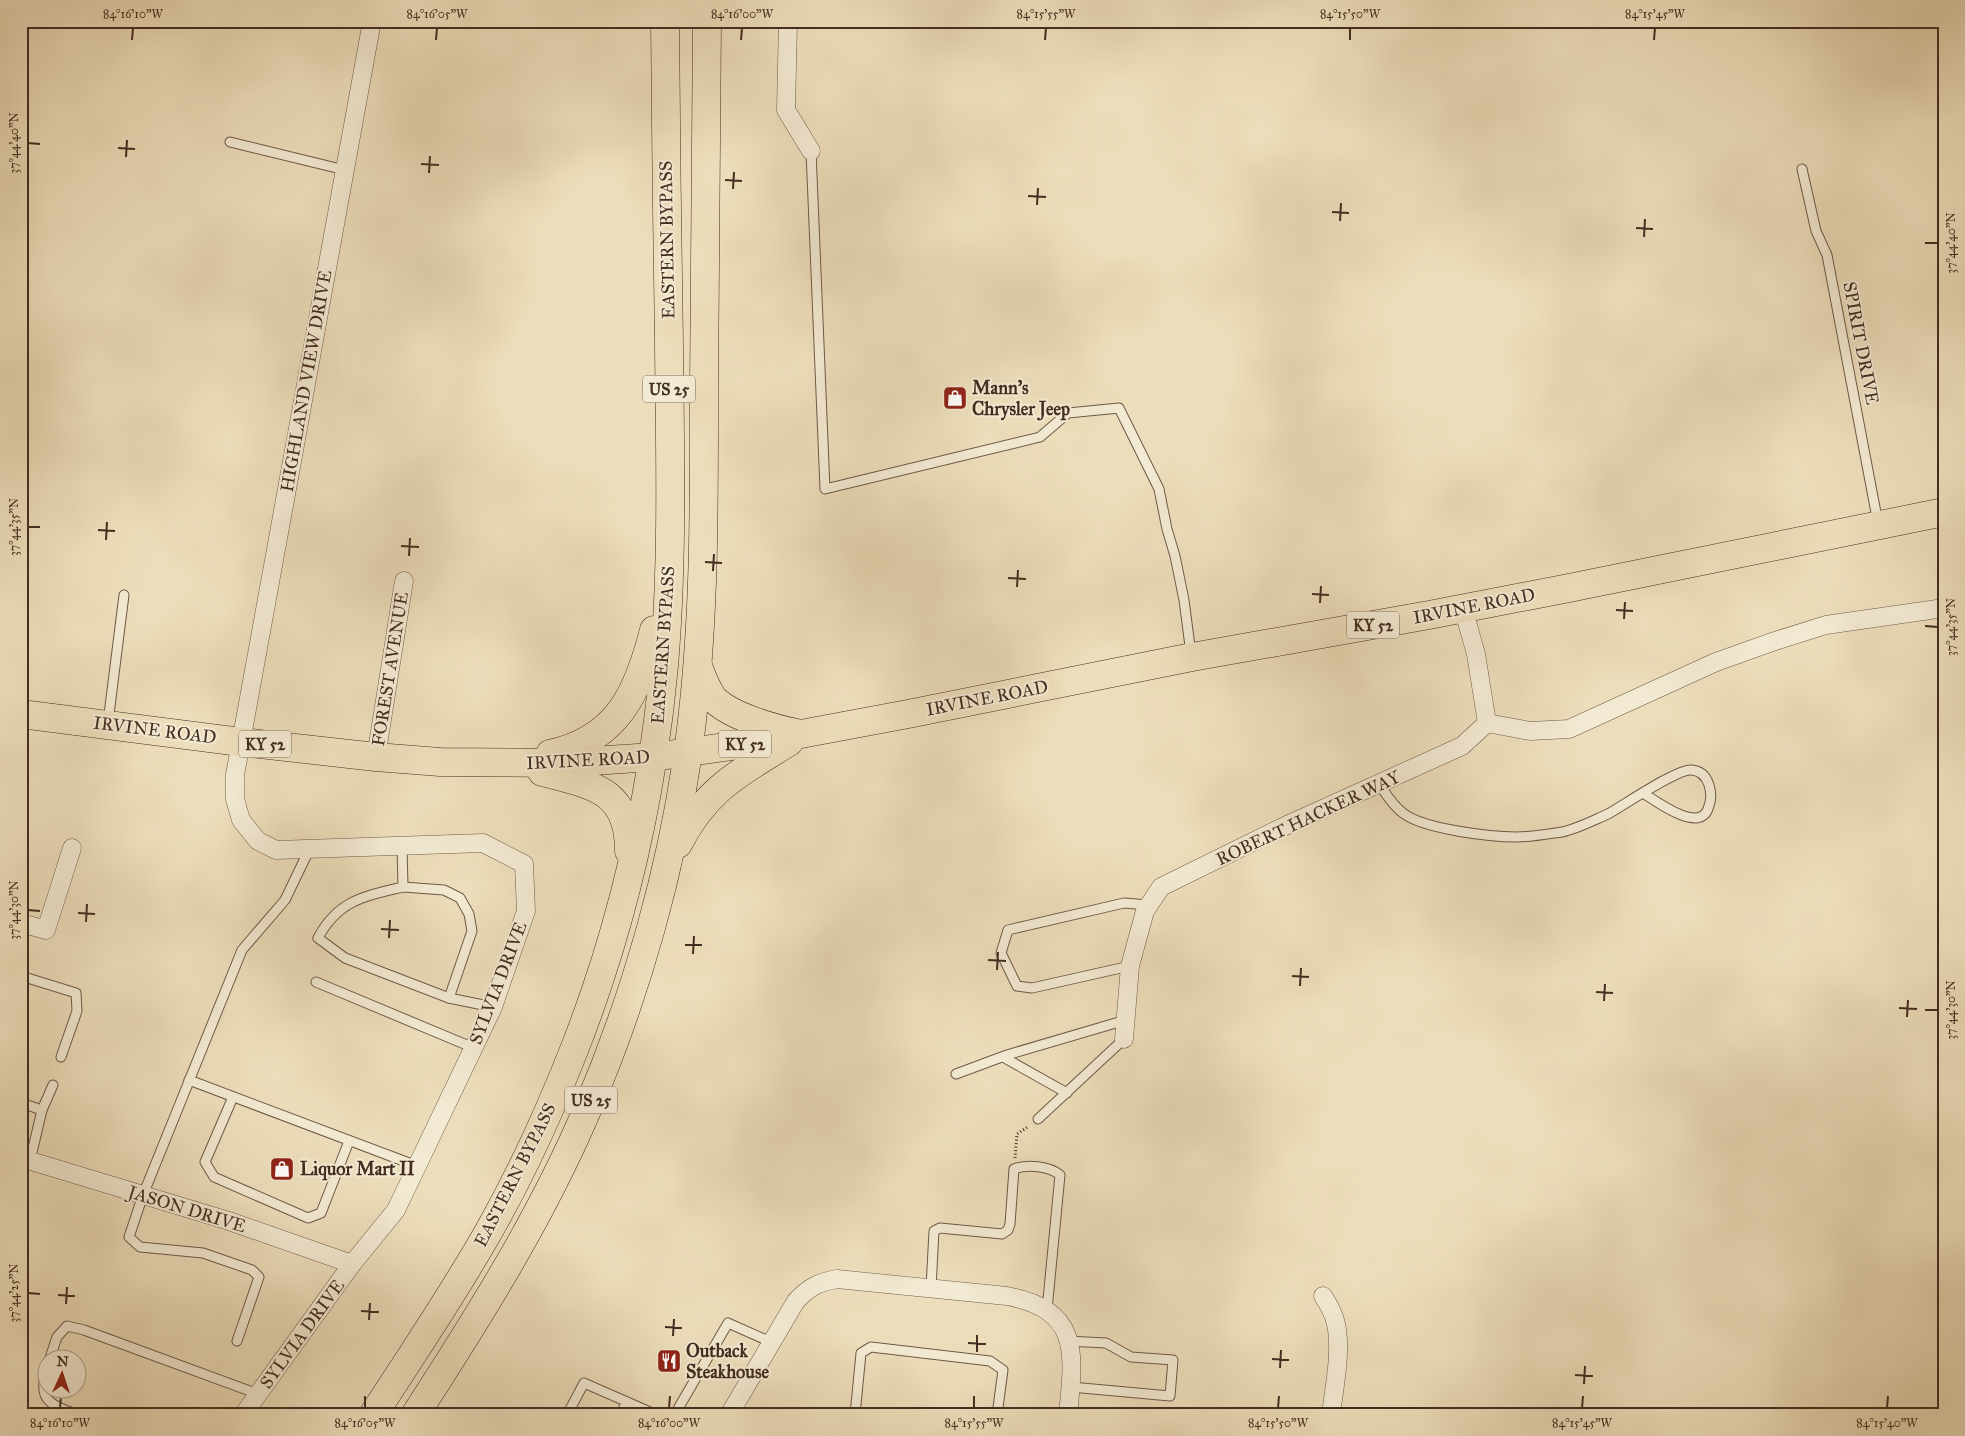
<svg xmlns="http://www.w3.org/2000/svg" width="1965" height="1436" font-family="'IM FELL Great Primer',serif">
<rect width="100%" height="100%" fill="#eddebb"/>
<filter id="stains"><feTurbulence type="fractalNoise" baseFrequency=".004" numOctaves="4"/><feColorMatrix values="0 0 0 0 .2 0 0 0 0 .09 0 0 0 0 .02 0 0 0 .5 -.17"/></filter>
<radialGradient id="worn" r=".72"><stop offset=".6" stop-color="#630" stop-opacity="0"/><stop offset="1" stop-color="#630" stop-opacity=".3"/></radialGradient>
<g fill="none" stroke-linecap="round" stroke-linejoin="round">
<defs>
<g id="service">
<polyline points="230,142 345,170"/>
<polyline points="811,151 825,489 1040,437 1068,413 1119,408 1159,489 1167,529 1175,556 1184,600 1191,654"/>
<polyline points="1802,169 1816,231 1827,255 1878,523"/>
<polyline points="108,722 124,595"/>
<path d="M 1379,784 C 1386,794 1393,806 1403,813 C 1423,829 1490,837 1517,837 C 1531,837 1548,834 1562,832 C 1577,829 1594,820 1608,814 C 1624,805 1677,769 1691,770 C 1710,771 1714,795 1708,809 C 1699,833 1657,802 1643,793"/>
<path d="M 402,846 L 403,887 C 365,896 338,900 318,938 L 345,958 L 449,998 L 493,1007"/>
<polyline points="403,887 444,890 460,898 469,914 472,931 449,998"/>
<polyline points="1130,966 1032,988 1017,986 1001,953 1008,930 1124,903 1149,905"/>
<polyline points="21,976 76,993 77,1011 61,1057"/>
<polyline points="316,982 474,1048"/>
<polyline points="1003,1057 1067,1093"/>
<polyline points="956,1074 1007,1055 1126,1020"/>
<polyline points="189,1080 417,1166"/>
<polyline points="233,1097 205,1162 214,1177 308,1218 321,1213 349,1141"/>
<polyline points="21,1103 42,1110 53,1085"/>
<polyline points="1038,1119 1124,1039"/>
<polyline points="30,1161 42,1110"/>
<path d="M 931,1288 L 934,1231 L 940,1228 L 1002,1234 L 1008,1230 L 1010,1224 L 1014,1169 C 1027,1164 1049,1166 1060,1175 L 1047,1310"/>
<polyline points="237,1341 259,1277 252,1270 203,1253 140,1247 129,1237 143,1195 242,950 285,900 309,850"/>
<polyline points="1068,1341 1106,1343 1131,1357 1173,1360 1170,1396 1071,1387"/>
<polyline points="50,1358 57,1337 67,1326 84,1330 258,1394"/>
<path d="M 48,1366 C 36,1400 49,1404 78,1415"/>
<polyline points="567,1415 584,1383 657,1415"/>
<polyline points="620,1415 627,1402"/>
<polyline points="676,1415 679,1407 728,1323 771,1342"/>
<polyline points="855,1415 861,1353 871,1347 990,1361 1003,1370 997,1415"/>
</g>
<g id="minor">
<polyline points="788,21 786,110 811,151"/>
<polyline points="1487,723 1530,731 1569,729 1716,662 1775,641 1826,625 1944,608"/>
<polyline points="376,757 404,581"/>
<polyline points="21,923 46,930 72,848"/>
<polyline points="1124,1039 1130,966 1145,911 1161,887 1285,826 1462,746 1487,723 1476,654 1463,608"/>
<polyline points="21,1158 229,1221 352,1264"/>
<path d="M 1323,1296 C 1329,1305 1334,1314 1336,1324 C 1342,1351 1334,1388 1331,1415"/>
<polyline points="243,1415 352,1264 396,1210 493,1007 526,911 524,864 483,843 276,850 258,841 241,820 235,799 235,775 241,742 372,21"/>
<path d="M 729,1415 L 796,1301 C 809,1287 819,1282 837,1279 L 1007,1296 C 1081,1310 1074,1353 1068,1415"/>
</g>
<g id="primary">
<path d="M 698,666 C 702,677 706,688 713,698 C 729,716 773,728 796,733"/>
<polyline points="21,714 241,742 376,757 440,762 562,763 653,757 753,743 908,714 1192,657 1429,615 1569,588 1944,512"/>
<path d="M 550,754 C 618,739 638,693 654,630"/>
<path d="M 542,772 C 592,785 629,789 629,851"/>
<path d="M 678,844 C 706,789 739,773 789,742"/>
<path d="M 373,1415 C 413,1353 454,1293 490,1229 C 522,1172 550,1111 574,1050 C 622,928 652,797 664,666 C 673,559 670,451 669,344 C 667,236 666,129 665,21"/>
<path d="M 415,1415 C 479,1316 541,1218 587,1110 C 637,993 674,863 690,737 C 705,621 704,504 704,387 C 705,265 706,143 707,21"/>
</g>
</defs>
<use href="#service" stroke="#6e5948" stroke-width="11"/>
<use href="#minor" stroke="#6e5948" stroke-width="19"/>
<use href="#primary" stroke="#432d21" stroke-width="29"/>
<polyline stroke="#432d21" stroke-width="3" stroke-dasharray="1 2.5" stroke-linecap="butt" points="1015,1158 1017,1134 1029,1126"/>
<use href="#service" stroke="#f3ead3" stroke-width="9"/>
<use href="#minor" stroke="#f3ead3" stroke-width="18"/>
<use href="#primary" stroke="#eddebb" stroke-width="28"/>
</g>
<path fill="none" stroke="#432d21" stroke-width="2" d="M 132,40 L 133,28M 436,40 L 437,28M 741,40 L 742,28M 1045,40 L 1046,28M 1350,40 L 1350,28M 1654,40 L 1655,28M 28,143 L 40,144M 118,148 L 135,149M 126,157 L 127,140M 421,164 L 439,165M 429,173 L 430,156M 725,180 L 742,181M 733,189 L 734,172M 1028,196 L 1046,197M 1037,205 L 1038,188M 1332,212 L 1349,213M 1340,221 L 1341,203M 1636,228 L 1653,229M 1644,237 L 1645,219M 1925,243 L 1938,243M 28,527 L 40,527M 98,530 L 115,531M 106,540 L 107,522M 401,546 L 419,547M 409,556 L 410,538M 705,562 L 722,563M 713,571 L 714,554M 1008,578 L 1026,579M 1017,587 L 1018,570M 1312,594 L 1329,595M 1320,603 L 1321,586M 1616,610 L 1633,611M 1624,619 L 1625,602M 1925,626 L 1938,627M 28,910 L 40,911M 78,913 L 95,914M 86,922 L 87,904M 381,929 L 399,930M 389,938 L 390,920M 685,945 L 702,945M 693,954 L 694,936M 988,960 L 1006,961M 997,970 L 998,952M 1292,976 L 1309,977M 1300,986 L 1301,968M 1596,992 L 1613,993M 1604,1001 L 1605,984M 1899,1008 L 1917,1009M 1925,1010 L 1938,1010M 1907,1017 L 1908,1000M 28,1293 L 40,1294M 58,1295 L 75,1296M 66,1304 L 67,1287M 361,1311 L 379,1312M 369,1320 L 370,1303M 665,1327 L 682,1328M 673,1336 L 674,1319M 968,1343 L 986,1344M 977,1352 L 977,1335M 1272,1359 L 1289,1360M 1280,1368 L 1281,1350M 1575,1375 L 1593,1376M 1584,1384 L 1585,1366M 60,1408 L 61,1396M 365,1408 L 365,1396M 669,1408 L 670,1396M 974,1408 L 974,1396M 1278,1408 L 1279,1396M 1582,1408 L 1583,1396M 1887,1408 L 1888,1396"/>
<defs>
<symbol id="shop-square" viewBox="-11 -11 22 22"><rect x="-9" y="-9" width="18" height="18" rx="4" fill="#8f2418" stroke="#f3ead3"/><path d="M-5-2.5h2.3a2.7 3.5 0 0 1 5.4 0H5L5.5 6h-11ZM-1.5-2.5h3a1.5 2.3 0 0 0-3 0Z" fill="#fff"/></symbol>
<symbol id="restaurant-square" viewBox="-11 -11 22 22"><rect x="-9" y="-9" width="18" height="18" rx="4" fill="#8f2418" stroke="#f3ead3"/><path d="M-5-6h1v4h1v-4h1v4h1v-4h1v5L-1.5 .5V6h-2V.5L-5-1ZM5-6V6H3V1.5H1.5Q1.5-4 5-6Z" fill="#fff"/></symbol>
</defs>
<g fill-rule="evenodd">
<use href="#shop-square" x="941" y="384" width="28" height="28"/>
<use href="#shop-square" x="268" y="1155" width="28" height="28"/>
<use href="#restaurant-square" x="655" y="1347" width="28" height="28"/>
</g>
<g text-anchor="middle" dominant-baseline="central" stroke-width="4" stroke-linejoin="round" paint-order="stroke">
<g fill="#f3ead3" stroke="#786656" stroke-width="1">
<rect x="643" y="375.5" width="52" height="27" rx="4"/>
<rect x="1347" y="611.5" width="52" height="27" rx="4"/>
<rect x="239" y="730.5" width="52" height="27" rx="4"/>
<rect x="719" y="730.5" width="52" height="27" rx="4"/>
<rect x="565" y="1086.5" width="52" height="27" rx="4"/>
</g>
<g font-size="16" font-weight="bold" fill="#432d21">
<text x="669" y="389">US 25</text>
<text x="1373" y="625">KY 52</text>
<text x="265" y="744">KY 52</text>
<text x="745" y="744">KY 52</text>
<text x="591" y="1100">US 25</text>
</g>
<g font-size="18" fill="#432d21" stroke="#f3ead3">
<text transform="translate(667 240) rotate(-91)">EASTERN BYPASS</text>
<text transform="translate(1861 343) rotate(79)">SPIRIT DRIVE</text>
<text transform="translate(306 381) rotate(-80)">HIGHLAND VIEW DRIVE</text>
<text transform="translate(1474 606) rotate(-11)">IRVINE ROAD</text>
<text transform="translate(663 645) rotate(-86)">EASTERN BYPASS</text>
<text transform="translate(390 669) rotate(-81)">FOREST AVENUE</text>
<text transform="translate(987 698) rotate(-11)">IRVINE ROAD</text>
<text transform="translate(155 730) rotate(7)">IRVINE ROAD</text>
<text transform="translate(588 760) rotate(-3)">IRVINE ROAD</text>
<text transform="translate(1308 818) rotate(-25)">ROBERT HACKER WAY</text>
<text transform="translate(498 983) rotate(-69)">SYLVIA DRIVE</text>
<text transform="translate(515 1175) rotate(-63)">EASTERN BYPASS</text>
<text transform="translate(187 1209) rotate(17)">JASON DRIVE</text>
<text transform="translate(302 1334) rotate(-54)">SYLVIA DRIVE</text>
</g>
<g font-size="18" font-weight="bold" fill="#432d21" stroke="#f3ead3" text-anchor="start">
<text x="972" y="388">Mann's<tspan x="972" dy="21">Chrysler Jeep</tspan></text>
<text x="300" y="1169">Liquor Mart II</text>
<text x="686" y="1351">Outback<tspan x="686" dy="21">Steakhouse</tspan></text>
</g>
</g>
<rect width="1965" height="1436" fill="none" stroke="#eddebb" stroke-width="55"/>
<g transform="translate(62 1374) rotate(3)"><circle r="24" fill="#f3ead3" stroke="#ad9e8c"/>
<path d="M0-4L9 19L0 12L-9 19Z" fill="#8f2418"/>
<text y="-8" font-size="14" font-weight="bold" text-anchor="middle" fill="#432d21">N</text>
</g>
<rect x="28" y="28" width="1910" height="1380" fill="none" stroke="#432d21" stroke-width="2"/>
<g font-size="12" text-anchor="middle" fill="#432d21">
<text x="133" y="18">84°16'10"W</text>
<text x="437" y="18">84°16'05"W</text>
<text x="742" y="18">84°16'00"W</text>
<text x="1046" y="18">84°15'55"W</text>
<text x="1350" y="18">84°15'50"W</text>
<text x="1655" y="18">84°15'45"W</text>
<text transform="translate(14 143) rotate(-90)" y="4">37°44'40"N</text>
<text transform="translate(1951 243) rotate(-90)" y="4">37°44'40"N</text>
<text transform="translate(14 527) rotate(-90)" y="4">37°44'35"N</text>
<text transform="translate(1951 627) rotate(-90)" y="4">37°44'35"N</text>
<text transform="translate(14 910) rotate(-90)" y="4">37°44'30"N</text>
<text transform="translate(1951 1010) rotate(-90)" y="4">37°44'30"N</text>
<text transform="translate(14 1293) rotate(-90)" y="4">37°44'25"N</text>
<text x="60" y="1427">84°16'10"W</text>
<text x="365" y="1427">84°16'05"W</text>
<text x="669" y="1427">84°16'00"W</text>
<text x="974" y="1427">84°15'55"W</text>
<text x="1278" y="1427">84°15'50"W</text>
<text x="1582" y="1427">84°15'45"W</text>
<text x="1887" y="1427">84°15'40"W</text>
</g>
<rect width="100%" height="100%" filter="url(#stains)"/>
<rect width="100%" height="100%" fill="url(#worn)"/>
</svg>
